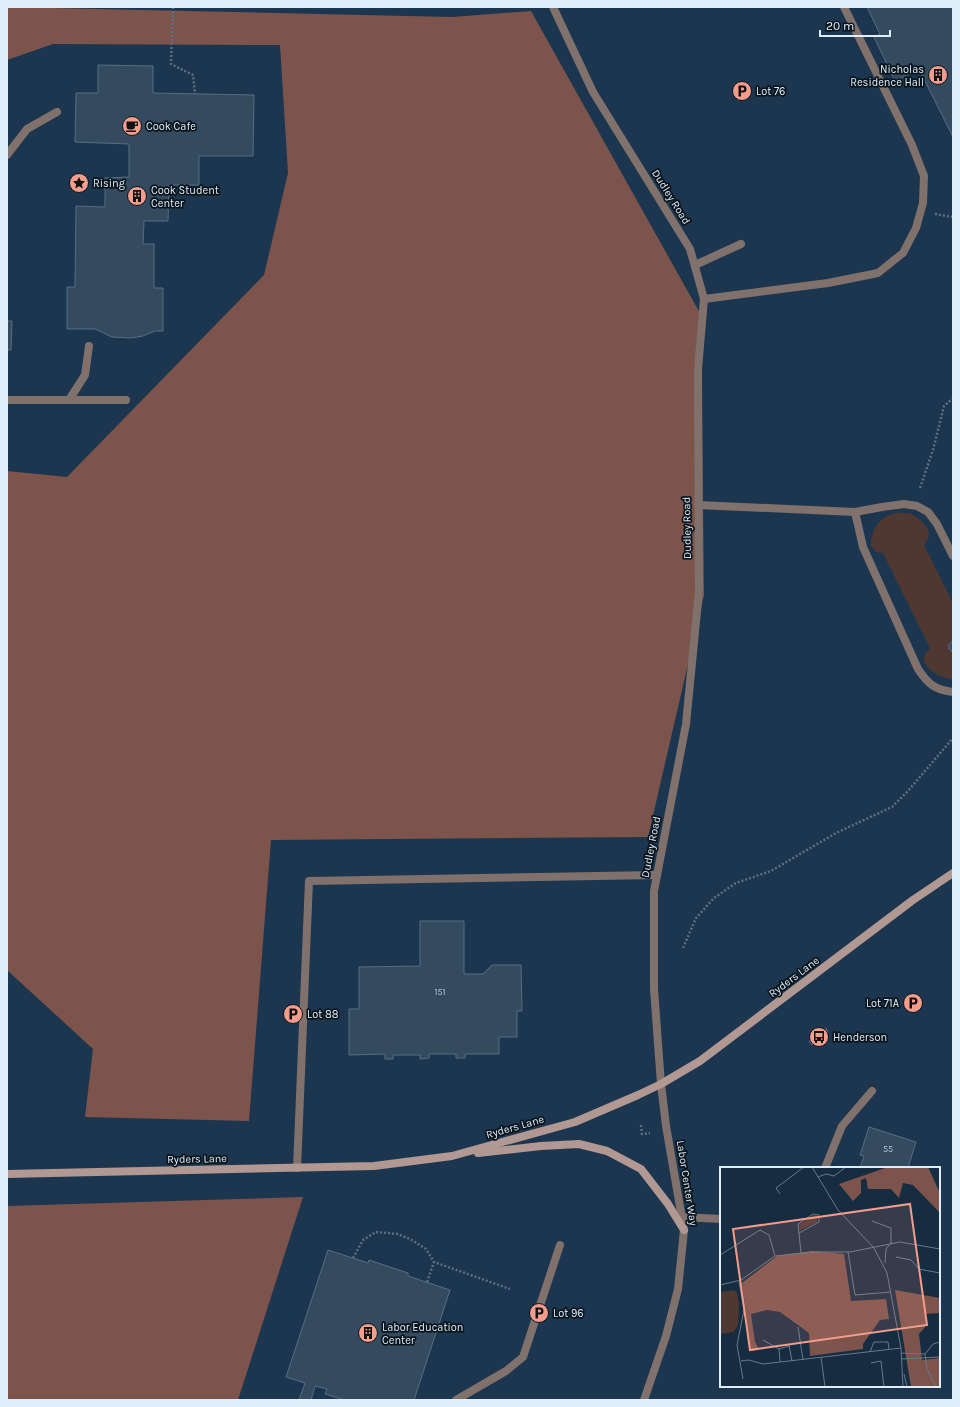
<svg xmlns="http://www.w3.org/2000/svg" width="960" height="1407" font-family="Karla,sans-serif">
<rect width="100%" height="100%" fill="#162c40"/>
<path fill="#1b364e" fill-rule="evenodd" d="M 7,7 L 953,7 L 953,1400 L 7,1400 ZM 721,1168 L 939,1168 L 939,1386 L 721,1386 Z"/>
<path fill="#4f3732" d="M 910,513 C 922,520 937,531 924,545 L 953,603 L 953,679 C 943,679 922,669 924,657 C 925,653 928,651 930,648 L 883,553 L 876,552 L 871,546 C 871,532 877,519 892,514 C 897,512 905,513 910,513 Z"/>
<g fill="#7d544c">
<polygon points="7,7 452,17 531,11 701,315 704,595 648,837 271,840 249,1121 85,1117 93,1049 7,970 7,471 67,477 264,275 288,173 280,45 53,44 7,60"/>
<polygon points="303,1197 238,1400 7,1400 7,1206"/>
</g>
<g fill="#334a5f" stroke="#576e85">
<polygon points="867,7 953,7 953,137 919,69 895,81 874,37 880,34"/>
<polygon points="98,65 153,66 153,93 254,95 253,156 199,156 199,185 169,185 168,221 144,221 143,244 154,244 154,288 163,288 163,331 155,331 143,336 131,338 112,337 95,329 67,329 67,287 75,287 76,206 105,207 105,178 129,177 129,144 75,142 76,93 98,93"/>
<polygon points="7,321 12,321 11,350 7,350"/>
<polygon points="952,641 953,641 953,652 949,649 949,645"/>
<polygon points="420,921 464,921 464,974 483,974 492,965 521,965 522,1011 517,1011 517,1037 499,1037 499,1054 465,1054 465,1058 456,1058 456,1054 429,1054 429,1058 420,1059 420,1055 393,1055 393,1059 385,1059 385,1054 349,1055 349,1009 359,1009 359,967 420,966"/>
<polygon points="826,1028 828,1033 812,1045 809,1041"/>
<polygon points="869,1127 916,1142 908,1168 860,1168 864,1156 860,1155"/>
<polygon points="328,1250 368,1263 369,1260 408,1273 408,1276 450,1290 414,1400 345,1400 325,1394 327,1389 315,1386 311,1400 299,1400 305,1383 286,1377"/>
</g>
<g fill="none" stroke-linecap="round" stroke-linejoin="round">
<g stroke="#5d7082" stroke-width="2.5" stroke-dasharray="2 2" stroke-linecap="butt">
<polyline points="173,7 171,64 193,75 195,94"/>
<polyline points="935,214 953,217"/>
<polyline points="920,488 933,450 944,406 953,398"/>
<polyline points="683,948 696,918 714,898 736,883 771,871 836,833 892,807 908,791 953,738"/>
<polyline points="641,1125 642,1134 650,1133"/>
<polyline points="353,1258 363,1240 376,1232 398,1234 410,1239 426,1249 434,1262 510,1289"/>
<polyline points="427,1282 434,1262"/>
</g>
<g stroke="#80716d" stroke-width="8">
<polyline points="7,155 27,129 57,112"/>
<polyline points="695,265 741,244"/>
<polyline points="704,299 828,283 878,273 903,253 916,228 923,203 924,176 912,145 844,7"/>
<polyline points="7,400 126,400"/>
<polyline points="69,400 85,375 89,346"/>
<polyline points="698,505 855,512 882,507 904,504 917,506 928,512 937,524 953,556"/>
<path d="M 855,512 L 863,547 L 918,669 C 928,684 935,690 953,692"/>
<polyline points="297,1168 309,881 657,875"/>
<polyline points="825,1168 842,1126 872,1091"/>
<polyline points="682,1217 721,1219"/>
<polyline points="456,1400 506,1371 523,1357 560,1245"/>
</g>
<polyline stroke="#80716d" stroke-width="8" points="553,7 593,92 690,249 704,299 698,369 699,591 686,724 654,891 654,989 661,1084 666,1126 684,1230 678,1289 666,1336 644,1400"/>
<g stroke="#b29893" stroke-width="8">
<polyline points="478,1153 541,1146 579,1144 607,1151 641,1169 668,1204 684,1230"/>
<polyline points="7,1174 374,1166 452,1156 575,1122 638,1095 661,1084 700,1061 913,900 953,873"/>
</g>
</g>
<defs>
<symbol id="building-disc" viewBox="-11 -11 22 22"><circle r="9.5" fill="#f49d8c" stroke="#0a141c"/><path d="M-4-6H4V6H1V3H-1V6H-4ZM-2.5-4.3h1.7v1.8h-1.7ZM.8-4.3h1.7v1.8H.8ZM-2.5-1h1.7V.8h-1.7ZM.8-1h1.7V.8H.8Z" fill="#111"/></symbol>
<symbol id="parking-disc" viewBox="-11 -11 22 22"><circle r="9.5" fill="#f49d8c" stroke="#0a141c"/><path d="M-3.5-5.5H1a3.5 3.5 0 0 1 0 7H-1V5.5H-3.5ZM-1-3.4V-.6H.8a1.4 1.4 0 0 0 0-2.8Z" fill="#111"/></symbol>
<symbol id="cafe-disc" viewBox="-11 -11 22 22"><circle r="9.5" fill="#f49d8c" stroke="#0a141c"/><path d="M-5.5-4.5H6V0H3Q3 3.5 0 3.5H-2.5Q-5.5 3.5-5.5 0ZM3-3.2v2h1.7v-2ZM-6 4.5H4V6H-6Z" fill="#111"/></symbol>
<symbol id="sight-disc" viewBox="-11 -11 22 22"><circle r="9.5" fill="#f49d8c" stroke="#0a141c"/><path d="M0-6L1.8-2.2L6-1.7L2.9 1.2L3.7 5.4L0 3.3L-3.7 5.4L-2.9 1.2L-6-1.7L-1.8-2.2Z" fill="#111"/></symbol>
<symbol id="bus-disc" viewBox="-11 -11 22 22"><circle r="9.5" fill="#f49d8c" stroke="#0a141c"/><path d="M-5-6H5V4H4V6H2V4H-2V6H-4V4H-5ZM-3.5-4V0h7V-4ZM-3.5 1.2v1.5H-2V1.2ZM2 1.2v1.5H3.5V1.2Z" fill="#111"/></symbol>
</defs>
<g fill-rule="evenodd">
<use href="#building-disc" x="927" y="64" width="22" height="22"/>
<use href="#parking-disc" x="731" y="80" width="22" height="22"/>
<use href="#cafe-disc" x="121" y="115" width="22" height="22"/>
<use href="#sight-disc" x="68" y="172" width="22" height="22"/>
<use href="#building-disc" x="126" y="185" width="22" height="22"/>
<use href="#parking-disc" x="902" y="992" width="22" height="22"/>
<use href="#parking-disc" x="282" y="1003" width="22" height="22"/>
<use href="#bus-disc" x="808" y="1026" width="22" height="22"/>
<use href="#parking-disc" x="528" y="1302" width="22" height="22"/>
<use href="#building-disc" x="357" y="1322" width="22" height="22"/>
</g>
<g text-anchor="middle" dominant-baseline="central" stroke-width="3.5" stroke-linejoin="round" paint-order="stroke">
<g font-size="9" fill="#b5c4d3">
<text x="440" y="992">151</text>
<text x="888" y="1149">55</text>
</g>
<g font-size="11" fill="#e0edfa" stroke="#0a141c" text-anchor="start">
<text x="924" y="69" text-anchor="end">Nicholas<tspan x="924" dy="13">Residence Hall</tspan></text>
<text x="756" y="91">Lot 76</text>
<text x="146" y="126">Cook Cafe</text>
<text x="93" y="183">Rising</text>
<text x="151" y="190">Cook Student<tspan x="151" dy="13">Center</tspan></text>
<text x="899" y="1003" text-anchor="end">Lot 71A</text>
<text x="307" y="1014">Lot 88</text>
<text x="833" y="1037">Henderson</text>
<text x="553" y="1313">Lot 96</text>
<text x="382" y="1327">Labor Education<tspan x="382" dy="13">Center</tspan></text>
</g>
<g font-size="11" fill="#e0edfa" stroke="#0a141c">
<text transform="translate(671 197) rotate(58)">Dudley Road</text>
<text transform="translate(687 528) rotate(-91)">Dudley Road</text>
<text transform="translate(651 847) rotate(-79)">Dudley Road</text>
<text transform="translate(794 977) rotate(-37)">Ryders Lane</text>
<text transform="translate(515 1127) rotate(-16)">Ryders Lane</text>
<text transform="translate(197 1159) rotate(-1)">Ryders Lane</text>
<text transform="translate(687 1183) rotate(81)">Labor Center Way</text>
</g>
</g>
<g transform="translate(720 1167)">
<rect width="220" height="220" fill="#162c40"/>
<path d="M 93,48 L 97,48 L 97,55 L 80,63 L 79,58 ZM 13,123 L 17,125 L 19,137 L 18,158 L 14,165 L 0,167 L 0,125 Z" fill="#4f3732"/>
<path d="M 168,0 L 208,0 L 220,26 L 220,46 L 193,18 L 183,16 L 179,31 L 171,22 L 148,22 L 146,11 L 141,13 L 141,26 L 133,34 L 119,17 ZM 92,84 L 124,87 L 131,134 L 166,132 L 169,152 L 160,153 L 143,177 L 143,182 L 90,189 L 89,166 L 60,145 L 47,143 L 31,147 L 35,175 L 39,182 L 31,184 L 22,116 L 57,89 ZM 175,123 L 220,131 L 220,146 L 205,147 L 206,159 L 199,167 L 202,193 L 220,191 L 220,220 L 191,220 Z" fill="#7d544c"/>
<path fill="none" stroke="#67798a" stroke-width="1" d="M 92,0 L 118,43 L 154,81 L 167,106 L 181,181 L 183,220M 98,10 L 106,7 L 114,9 L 126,0M 60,27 L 56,21 L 84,0M 152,54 L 171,61 L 171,76M 79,66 L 99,55 L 99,48 L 93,47 L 78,57 L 81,86M 128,85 L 135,128 L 171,125M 0,88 L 40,63 L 49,68 L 55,89M 176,90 L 191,93 L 199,102 L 220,106M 165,96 L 166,82 L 172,75M 19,115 L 24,143 L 17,178 L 23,212M 0,118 L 21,113 L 55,89 L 92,85 L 130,85 L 180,75 L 220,82M 78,160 L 83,193M 43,173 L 59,182 L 69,179M 69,178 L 72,194M 59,182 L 60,195M 150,185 L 154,175 L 168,175 L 169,182M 181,186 L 205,187M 205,187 L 207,202 L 216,220M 205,187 L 213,177 L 220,175M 101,190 L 105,220M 181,192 L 220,190M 21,194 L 29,193 L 43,197 L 181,181M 151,196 L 161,194 L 164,220M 184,207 L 187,220"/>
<path fill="#f49d8c" fill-opacity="0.15" stroke="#f49d8c" stroke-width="2" d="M 190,37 L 207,158 L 30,183 L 13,62 Z"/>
<rect width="220" height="220" fill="none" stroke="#e0edfa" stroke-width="2"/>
</g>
<rect width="960" height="1407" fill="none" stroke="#e0edfa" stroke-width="16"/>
<path d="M820 30v6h70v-6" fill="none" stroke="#e0edfa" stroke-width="2"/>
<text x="826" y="30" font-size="12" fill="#e0edfa" stroke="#0a141c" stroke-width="3" paint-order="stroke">20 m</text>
</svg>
